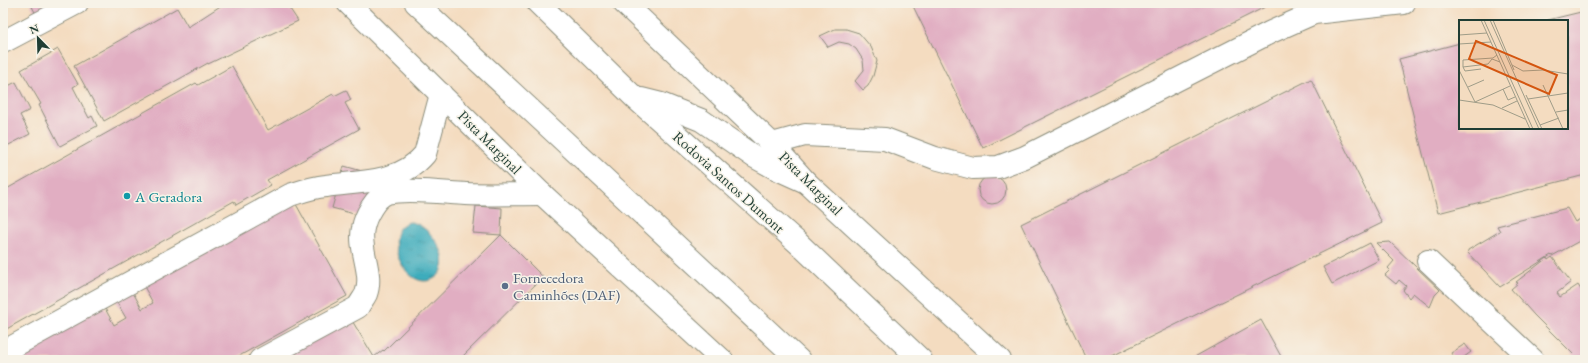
<svg xmlns="http://www.w3.org/2000/svg" width="1588" height="363" font-family="'EB Garamond',serif">
<defs>
<pattern id="water-ripples" width="26" height="14" patternUnits="userSpaceOnUse"><rect width="26" height="14" fill="#3eacbc"/><path d="M2 4q2-2 4 0t4 0M15 11q2-2 4 0t4 0" fill="none" stroke="#338d9a"/></pattern>
</defs>
<rect width="100%" height="100%" fill="#f7f3e8"/>
<filter id="ink" filterUnits="userSpaceOnUse"><feTurbulence type="fractalNoise" baseFrequency=".025" numOctaves="2"/><feDisplacementMap in="SourceGraphic" scale="8" xChannelSelector="R" yChannelSelector="G"/><feConvolveMatrix kernelMatrix="1 2 1 2 8 2 1 2 1" color-interpolation-filters="sRGB"/></filter>
<filter id="wash" filterUnits="userSpaceOnUse"><feTurbulence type="fractalNoise" baseFrequency=".012" numOctaves="4" result="noise"/><feDisplacementMap in="SourceGraphic" scale="16" xChannelSelector="R" yChannelSelector="G"/><feGaussianBlur stdDeviation="0.9" result="paint"/><feColorMatrix in="noise" values="0 0 0 0 0 0 0 0 0 0 0 0 0 0 0 0 0 1.4 0 .05"/><feComposite in="paint" operator="in"/></filter>
<g filter="url(#wash)">
<rect width="100%" height="100%" fill="#f4dcc0"/>
<path fill="url(#water-ripples)" stroke="#2e7478" d="M 410,222 C 431,224 459,266 433,279 C 404,293 378,228 410,222 Z"/>
<g id="blocks">
<g fill="#e1aec2">
<polygon points="30,3 58,3 36,14"/>
<polygon points="225,3 286,3 298,21 208,64 208,63 104,121 74,66 177,8 188,27"/>
<polygon points="915,3 1273,3 983,148 912,4"/>
<polygon points="1585,11 1585,175 1438,213 1399,59 1460,43 1460,128 1567,128 1567,21 1548,20"/>
<polygon points="835,29 846,29 859,33 871,47 877,61 873,76 868,86 863,90 855,81 864,70 863,60 856,49 849,44 839,42 828,47 820,36"/>
<polygon points="58,49 78,84 73,87 89,118 92,116 97,126 60,146 39,105 41,104 21,70"/>
<polygon points="232,66 268,130 333,94 334,96 346,90 351,100 345,103 359,129 267,180 271,185 236,205 234,201 3,331 3,191 196,83 198,85"/>
<polygon points="1311,79 1382,223 1104,360 1087,360 1021,224"/>
<polygon points="3,80 6,87 16,82 30,110 20,115 30,134 3,148"/>
<polygon points="344,166 387,178 376,220 332,208"/>
<circle cx="992" cy="190" r="14"/>
<polygon points="292,197 347,296 232,360 185,360 184,359 182,360 3,360 102,303 114,325 126,318 113,296 130,287 142,309 153,303 141,281"/>
<polygon points="476,206 502,208 501,235 473,233"/>
<polygon points="1567,208 1575,222 1584,217 1585,219 1585,238 1552,256 1551,255 1500,287 1467,252 1468,252 1468,250 1500,231 1497,226"/>
<polygon points="501,235 543,277 459,360 266,360 348,314 374,357 383,350 384,351"/>
<polygon points="1390,242 1440,290 1435,295 1430,307 1413,293 1409,298 1403,290 1406,286 1399,280 1396,284 1385,275 1390,270 1388,268 1394,261 1376,243"/>
<polygon points="1370,243 1379,260 1332,284 1323,267"/>
<polygon points="1552,257 1571,282 1557,293 1560,297 1578,285 1585,296 1585,360 1579,360 1534,315 1511,289 1518,283 1516,282 1547,258 1548,260"/>
<polygon points="1261,320 1283,360 1189,360"/>
<polygon points="1465,344 1471,352 1460,360 1455,360 1451,353"/>
</g>
</g>
</g>
<g filter="url(#ink)">
<use href="#blocks" fill-opacity="0" stroke="#8a8c7a" stroke-width="1"/>
<g fill="none" stroke-linecap="round" stroke-linejoin="round">
<defs>
<g id="minor">
<polyline points="3,42 77,3"/>
<polyline points="772,144 805,135 885,139 935,158 973,168 998,167 1025,157 1271,32 1314,13 1404,3"/>
<polyline points="1428,261 1533,360"/>
<path d="M 3,352 L 290,195 C 302,191 313,187 326,186 C 361,181 400,184 425,154 L 441,94"/>
<path d="M 260,360 L 358,307 C 360,303 364,298 366,294 C 374,273 358,249 363,228 C 365,217 375,197 387,193 C 405,188 445,193 466,194 C 491,195 516,194 542,194"/>
</g>
<g id="major">
<polyline points="348,3 542,194 722,360"/>
<polyline points="624,3 772,144 806,182 1000,360"/>
</g>
<g id="highway">
<polyline points="416,3 799,360"/>
<polyline points="538,3 634,97 798,243 921,360"/>
<polyline points="641,99 661,104 701,120 753,156 775,168 806,182"/>
</g>
</defs>
<use href="#minor" stroke="#8a8c7a" stroke-width="24"/>
<use href="#major" stroke="#8a8c7a" stroke-width="24"/>
<use href="#highway" stroke="#8a8c7a" stroke-width="24"/>
<use href="#minor" stroke="#fff" stroke-width="22"/>
<use href="#major" stroke="#fff" stroke-width="22"/>
<use href="#highway" stroke="#fff" stroke-width="22"/>
</g>
</g>
<circle fill="#0f9aa8" stroke="#f7f3e8" stroke-width="1.5" cx="127" cy="196" r="4"/>
<circle fill="#5c6f8a" stroke="#f7f3e8" stroke-width="1.5" cx="505" cy="286" r="4"/>
<g text-anchor="middle" dominant-baseline="central" stroke-width="3" stroke-linejoin="round" paint-order="stroke">
<g font-size="15" fill="#1f3d34" stroke="#f7f3e8">
<text transform="translate(490 142) rotate(45)">Pista Marginal</text>
<text transform="translate(729 182) rotate(42)">Rodovia Santos Dumont</text>
<text transform="translate(811 183) rotate(45)">Pista Marginal</text>
</g>
<g font-size="15" fill="#0d838f" stroke="#f7f3e8" text-anchor="start">
<text x="135" y="196">A Geradora</text>
</g>
<g font-size="15" fill="#4e5e75" stroke="#f7f3e8" text-anchor="start">
<text x="513" y="277">Fornecedora<tspan x="513" dy="17">Caminhões (DAF)</tspan></text>
</g>
</g>
<g transform="translate(1459 20)">
<rect width="109" height="109" fill="#f4dcc0"/>
<path fill="none" stroke="#9f9c88" stroke-width="1" d="M 22,0 L 71,109M 25,0 L 74,109M 31,0 L 80,109M 34,0 L 55,50M 0,15 L 28,13M 0,24 L 32,22M 38,35 L 34,38 L 4,40 L 4,47 L 29,44 L 33,39 L 41,42M 53,45 L 64,51 L 84,50 L 109,54M 4,47 L 6,51 L 22,49M 0,50 L 16,82 L 51,66M 84,65 L 104,109M 9,67 L 25,60M 44,69 L 49,80 L 56,77M 67,75 L 83,109M 69,79 L 109,73M 0,80 L 34,85 L 66,99M 43,88 L 58,81M 97,92 L 109,90M 81,105 L 100,98"/>
<path fill="#d45610" fill-opacity="0.15" stroke="#d45610" stroke-width="2" d="M 17,21 L 98,55 L 90,74 L 10,39 Z"/>
<rect width="109" height="109" fill="none" stroke="#1f3d34" stroke-width="2"/>
</g>
<rect width="1588" height="363" fill="none" stroke="#f7f3e8" stroke-width="16"/>
<g transform="translate(38 38) rotate(337)" stroke="#f7f3e8" stroke-width="3" paint-order="stroke">
<path d="M0-3L7 15L0 10L-7 15Z" fill="#1f3d34"/>
<text y="-6" font-size="11" font-weight="bold" text-anchor="middle" fill="#1f3d34">N</text>
</g>
</svg>
